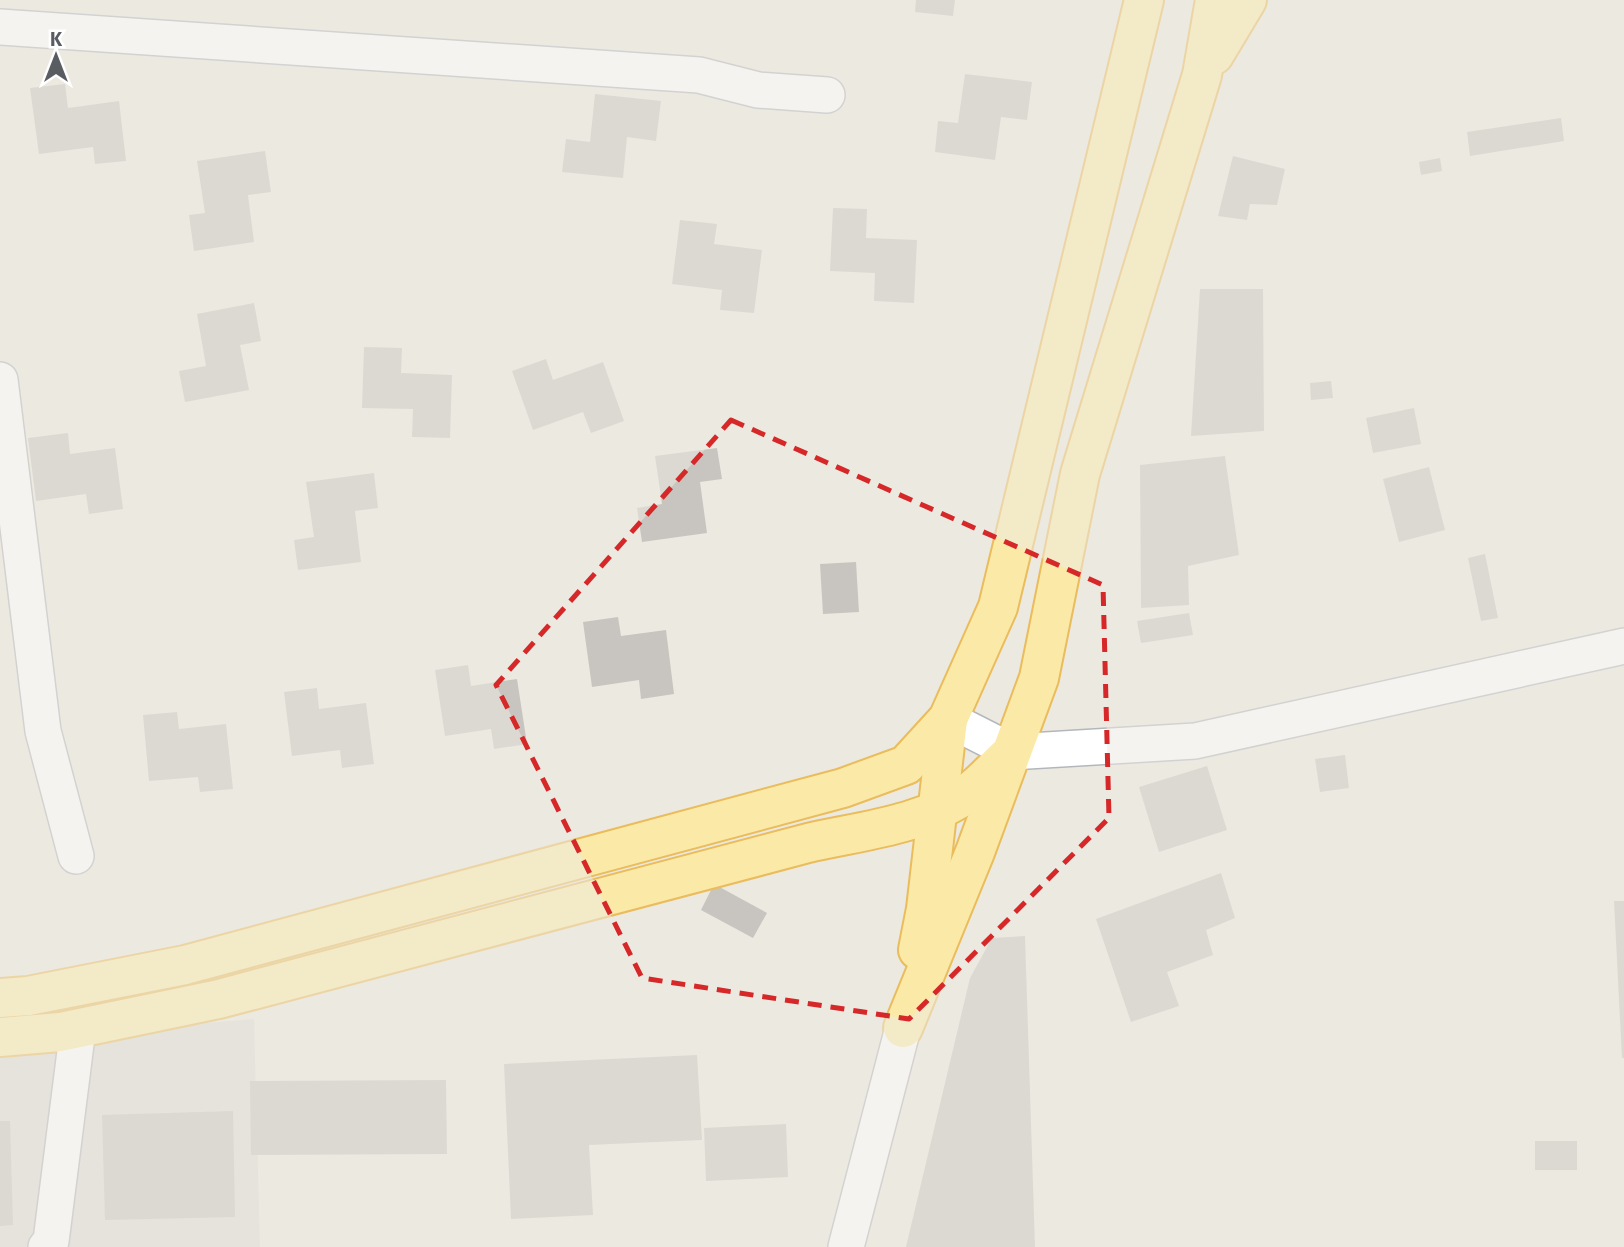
<svg xmlns="http://www.w3.org/2000/svg" width="1624" height="1247" font-family="'Fira Sans',sans-serif">
<rect width="100%" height="100%" fill="#ece9e1"/>
<polygon fill="#dddbd5" points="254,1019 260,1247 0,1247 0,1040"/>
<g fill="#c8c5c0">
<polygon points="916,0 955,0 953,16 915,12"/>
<polygon points="965,74 1032,82 1027,120 1001,117 995,160 935,152 938,121 958,123"/>
<polygon points="65,84 68,108 119,101 126,161 95,164 93,147 39,154 30,88"/>
<polygon points="595,94 661,101 656,141 627,137 623,178 562,172 566,139 590,142"/>
<polygon points="1561,118 1564,141 1470,156 1467,132"/>
<polygon points="265,151 271,192 248,195 254,242 194,251 189,215 205,213 197,161"/>
<polygon points="1233,156 1285,169 1277,205 1250,204 1247,220 1218,216"/>
<polygon points="1440,158 1442,171 1421,175 1419,162"/>
<polygon points="833,208 867,209 866,238 917,240 914,303 874,301 875,273 830,271"/>
<polygon points="680,220 717,224 714,244 762,250 754,313 720,310 722,290 672,284"/>
<polygon points="1200,289 1263,289 1264,431 1191,436"/>
<polygon points="254,303 261,341 240,345 249,390 185,402 179,371 206,366 197,314"/>
<polygon points="364,347 402,348 401,373 452,375 450,438 412,437 413,409 362,408"/>
<polygon points="546,359 553,380 603,362 624,421 591,433 583,412 533,430 512,371"/>
<polygon points="1331,381 1333,398 1311,400 1310,383"/>
<polygon points="1414,408 1421,444 1373,453 1366,418"/>
<polygon points="68,433 70,454 115,448 123,509 89,514 86,494 36,501 28,438"/>
<polygon points="717,448 722,479 700,482 707,533 642,542 637,508 662,504 655,456"/>
<polygon points="1225,456 1239,555 1188,566 1189,605 1141,608 1140,465"/>
<polygon points="1429,467 1445,530 1399,542 1383,479"/>
<polygon points="374,473 378,508 355,511 361,562 298,570 294,540 314,537 306,482"/>
<polygon points="1485,554 1498,618 1481,621 1468,558"/>
<polygon points="856,562 859,612 823,614 820,564"/>
<polygon points="1189,613 1193,635 1141,643 1137,621"/>
<polygon points="618,617 621,636 666,630 674,694 641,699 639,680 592,687 583,622"/>
<polygon points="468,665 471,686 517,679 527,744 494,749 491,729 445,736 435,670"/>
<polygon points="317,688 319,709 366,703 374,764 342,768 340,750 292,756 284,692"/>
<polygon points="177,712 179,729 226,724 233,789 200,792 198,777 149,781 143,715"/>
<polygon points="1345,755 1349,788 1320,792 1315,759"/>
<polygon points="1207,766 1227,830 1159,852 1139,787"/>
<polygon points="1221,873 1235,918 1206,930 1213,955 1167,972 1179,1006 1131,1022 1096,919"/>
<polygon points="714,884 767,913 753,938 701,910"/>
<polygon points="1614,901 1624,901 1624,1058 1622,1058"/>
<polygon points="1025,936 1035,1247 906,1247 970,978 992,938"/>
<polygon points="697,1055 702,1140 589,1145 593,1215 511,1219 504,1064"/>
<polygon points="446,1080 447,1154 251,1155 250,1081"/>
<polygon points="233,1111 235,1217 105,1220 102,1115"/>
<polygon points="0,1121 10,1121 13,1225 0,1226"/>
<polygon points="786,1124 788,1177 706,1181 704,1128"/>
<rect x="1535" y="1141" width="42" height="29"/>
</g>
<g fill="none" stroke-linecap="round" stroke-linejoin="round">
<defs>
<g id="minor">
<polyline points="0,27 699,75 758,90 827,95"/>
<polyline points="0,380 43,731 76,856"/>
<polyline points="948,719 1013,752 1195,741 1624,646"/>
<polyline points="46,1247 51,1241 78,1028"/>
<polyline points="846,1247 903,1028"/>
</g>
<g id="major">
<polyline points="1214,55 1247,0"/>
<polyline points="918,950 926,909 948,719"/>
<polyline points="0,998 28,996 185,965 843,788 906,765 948,719 998,607 1144,0"/>
<polyline points="903,1028 975,852 1039,678 1080,474 1202,75 1215,0"/>
<path d="M 0,1037 L 60,1032 L 219,999 L 808,843 C 861,831 923,825 968,793 C 982,783 995,768 1008,756"/>
</g>
</defs>
<use href="#minor" stroke="#b3b7bb" stroke-width="38"/>
<use href="#major" stroke="#eabc5c" stroke-width="42"/>
<use href="#minor" stroke="#fff" stroke-width="35"/>
<use href="#major" stroke="#fbeaa7" stroke-width="38"/>
</g>
<path d="M0 0H1624V1247H0ZM 731,420 L 1103,585 L 1109,818 L 909,1019 L 642,978 L 496,685 Z" fill="#ece9e1" fill-opacity=".55" fill-rule="evenodd"/>
<path fill="none" stroke="#d62828" stroke-width="5" stroke-dasharray="14 9" stroke-linejoin="round" d="M 731,420 L 1103,585 L 1109,818 L 909,1019 L 642,978 L 496,685 Z"/>
<g transform="translate(56 56)" stroke="#ffffff" stroke-width="5" paint-order="stroke">
<path d="M0-5L12 26L0 18L-12 26Z" fill="#595d61"/>
<text y="-10" font-size="19" font-weight="bold" text-anchor="middle" fill="#595d61">K</text>
</g>
</svg>
